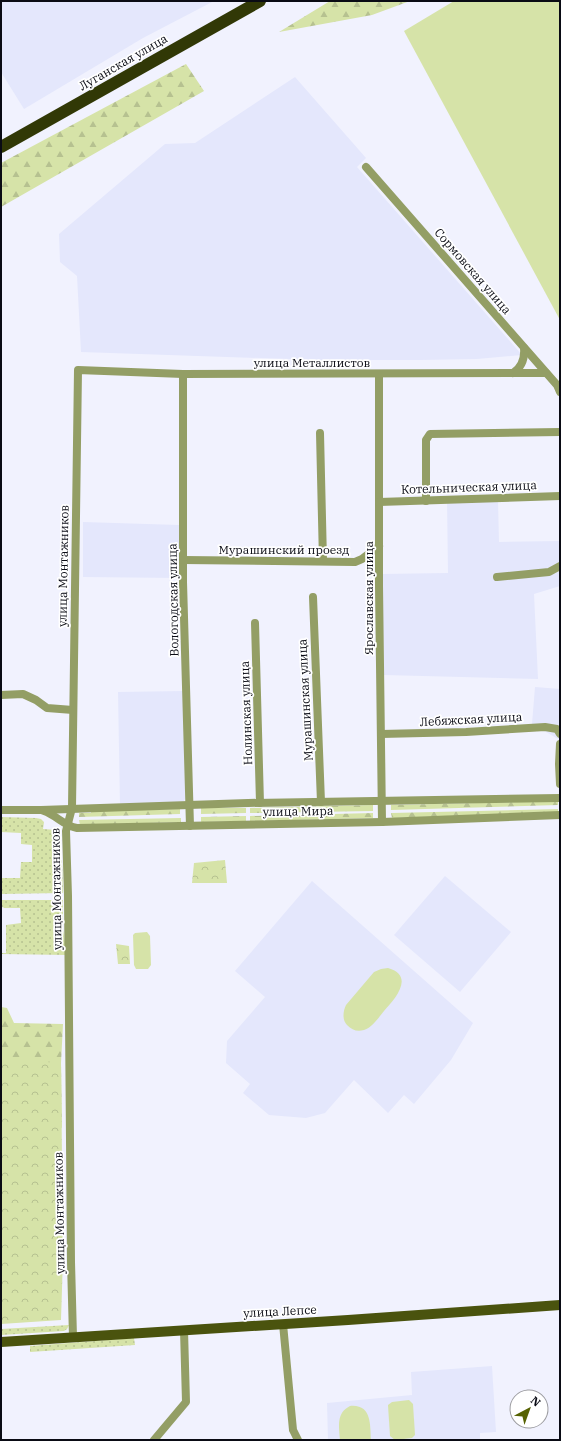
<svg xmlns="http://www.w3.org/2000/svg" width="561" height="1441" font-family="'IBM Plex Serif',serif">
<defs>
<pattern id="grass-dots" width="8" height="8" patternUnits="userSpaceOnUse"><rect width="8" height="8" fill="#d6e3a8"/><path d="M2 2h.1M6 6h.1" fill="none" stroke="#b6c190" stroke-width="1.8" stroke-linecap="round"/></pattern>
<pattern id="forest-firs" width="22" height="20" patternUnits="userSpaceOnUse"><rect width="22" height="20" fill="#d6e3a8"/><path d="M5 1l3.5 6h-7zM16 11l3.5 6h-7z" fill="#b6c190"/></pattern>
<pattern id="park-crowns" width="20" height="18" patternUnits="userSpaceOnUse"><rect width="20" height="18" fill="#d6e3a8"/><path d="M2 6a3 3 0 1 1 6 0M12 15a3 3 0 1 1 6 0" fill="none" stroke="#b6c190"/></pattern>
</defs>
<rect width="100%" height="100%" fill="#f1f2fe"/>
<g fill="#e4e7fc">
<polygon points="1,1 214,1 143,38 24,109 1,72"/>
<polygon points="295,77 366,158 357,167 522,355 477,359 421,360 319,360 81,352 77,276 60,262 59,234 165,144 195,143"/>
<polygon points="447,499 498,501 499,542 560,541 560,586 534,594 538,679 384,675 382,574 448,573"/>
<polygon points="83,522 179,525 179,578 83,577"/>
<polygon points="535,687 560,689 560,740 532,724"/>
<polygon points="184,691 185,799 183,802 120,805 118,692"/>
<polygon points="445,876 511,932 460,992 394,935"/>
<polygon points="312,881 473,1023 451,1060 414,1104 404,1095 388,1113 354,1080 325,1113 306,1118 269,1115 243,1093 250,1084 226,1063 227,1041 265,997 235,971"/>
<polygon points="492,1366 496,1432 480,1433 480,1440 328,1440 327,1403 412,1395 411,1372"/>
</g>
<g fill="url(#grass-dots)">
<polygon points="1,817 36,818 41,819 44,822 43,829 57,830 57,862 62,860 63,893 1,894 1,878 20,878 21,862 32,862 32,845 21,844 21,833 1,832"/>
<polygon points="1,900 63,900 63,930 67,955 1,954 1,953 6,953 6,925 21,923 20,908 4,908 3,907 1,908"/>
<polygon points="69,1325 67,1329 64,1331 1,1335 1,1329"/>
<polygon points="134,1338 135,1345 30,1352 30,1346"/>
</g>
<g fill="url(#forest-firs)">
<polygon points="330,1 410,1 372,15 279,32"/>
<polygon points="186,64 204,91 1,207 1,163"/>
<polygon points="558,801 558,805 391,810 391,805"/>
<polygon points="373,805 373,811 250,813 250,808"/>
<polygon points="201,808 246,808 246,813 201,814"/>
<polygon points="180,809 180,814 79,817 79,813 91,813 91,811"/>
<polygon points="558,809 558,812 392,818 391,813"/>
<polygon points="373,813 373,818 250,821 250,816"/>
<polygon points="246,816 246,821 201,822 201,817"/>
<polygon points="181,818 181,822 80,825 79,820"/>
<polygon points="1,1007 7,1008 14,1023 63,1024 61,1063 62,1128 1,1098"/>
</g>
<g fill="url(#park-crowns)">
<polygon points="225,860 227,883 192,883 194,863"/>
<polygon points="116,944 129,946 130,964 118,964"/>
<polygon points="1,1059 61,1063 63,1257 61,1320 1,1324"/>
</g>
<g fill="#d6e3a8">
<polygon points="454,1 560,1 560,320 404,31"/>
<polygon points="147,932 150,936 151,965 148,969 136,969 134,965 133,935 135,933"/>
<path d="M 388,968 C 416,976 394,1000 384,1011 C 378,1018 373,1027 364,1030 C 357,1032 352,1030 347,1025 C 342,1020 343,1011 346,1005 L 374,972 L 381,969 Z"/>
<polygon points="409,1400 413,1404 415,1435 412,1438 395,1440 390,1436 388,1405 392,1402"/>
<path d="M 350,1406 C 372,1404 370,1425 371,1440 L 340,1440 C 339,1426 336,1413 350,1406 Z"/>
</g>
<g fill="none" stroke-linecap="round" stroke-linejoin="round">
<g stroke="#939e65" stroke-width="8">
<polyline points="366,167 557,385 560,392"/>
<path d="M 513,373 C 522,367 525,359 524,348"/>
<polyline points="183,374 183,582 190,826"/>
<polyline points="379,374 379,586 382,822"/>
<polyline points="320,433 323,561"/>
<polyline points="426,501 426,440 430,434 560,432"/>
<polyline points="379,502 560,496"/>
<polyline points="183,560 355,562 362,559 379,546"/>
<polyline points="497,577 549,572 560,566"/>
<polyline points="313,597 321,802"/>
<polyline points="255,623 260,803"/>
<polyline points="1,695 23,694 36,700 47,708 73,710"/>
<polyline points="381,734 466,732 545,727 557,729 560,734"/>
<polyline points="560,744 559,764 560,784"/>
<polyline points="1,810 41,810 248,803 560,798"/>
<path d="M 44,811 C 56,815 64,826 77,828 L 382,822 L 560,815"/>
<polyline points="283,1324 291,1409 293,1430 298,1440"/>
<polyline points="73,1337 71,1262 68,896 66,831 72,808 78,370 183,374 546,373"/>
<polyline points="154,1440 186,1402 184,1330"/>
</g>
<polyline stroke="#4a530e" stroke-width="10" points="1,1342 348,1320 560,1305"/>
<polyline stroke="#313806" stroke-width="12" points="1,147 260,1"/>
</g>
<g text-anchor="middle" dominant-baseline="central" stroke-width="3.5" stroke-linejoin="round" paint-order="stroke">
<g font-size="12" fill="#0a0b14" stroke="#fff">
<text transform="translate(123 62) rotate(-30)">Луганская улица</text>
<text transform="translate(473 271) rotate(49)">Сормовская улица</text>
<text x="312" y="362">улица Металлистов</text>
<text transform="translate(469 487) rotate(-2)">Котельническая улица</text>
<text x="284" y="549">Мурашинский проезд</text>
<text transform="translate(63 566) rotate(-89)">улица Монтажников</text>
<text transform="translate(368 598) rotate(-90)">Ярославская улица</text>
<text transform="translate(173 600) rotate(-91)">Вологодская улица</text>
<text transform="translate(305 700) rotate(-93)">Мурашинская улица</text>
<text transform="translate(246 713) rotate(-92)">Нолинская улица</text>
<text transform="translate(471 719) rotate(-3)">Лебяжская улица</text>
<text transform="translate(298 811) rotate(-1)">улица Мира</text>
<text transform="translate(56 889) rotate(-91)">улица Монтажников</text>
<text transform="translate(59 1213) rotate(-91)">улица Монтажников</text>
<text transform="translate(280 1311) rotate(-3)">улица Лепсе</text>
</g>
</g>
<rect width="561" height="1441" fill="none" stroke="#0a0b14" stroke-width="4"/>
<g transform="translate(529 1409) rotate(41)"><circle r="19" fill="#ffffff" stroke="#9d9da1"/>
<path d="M0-3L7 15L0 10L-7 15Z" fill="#566202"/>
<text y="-6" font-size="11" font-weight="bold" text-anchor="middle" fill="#0a0b14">N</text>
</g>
</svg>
